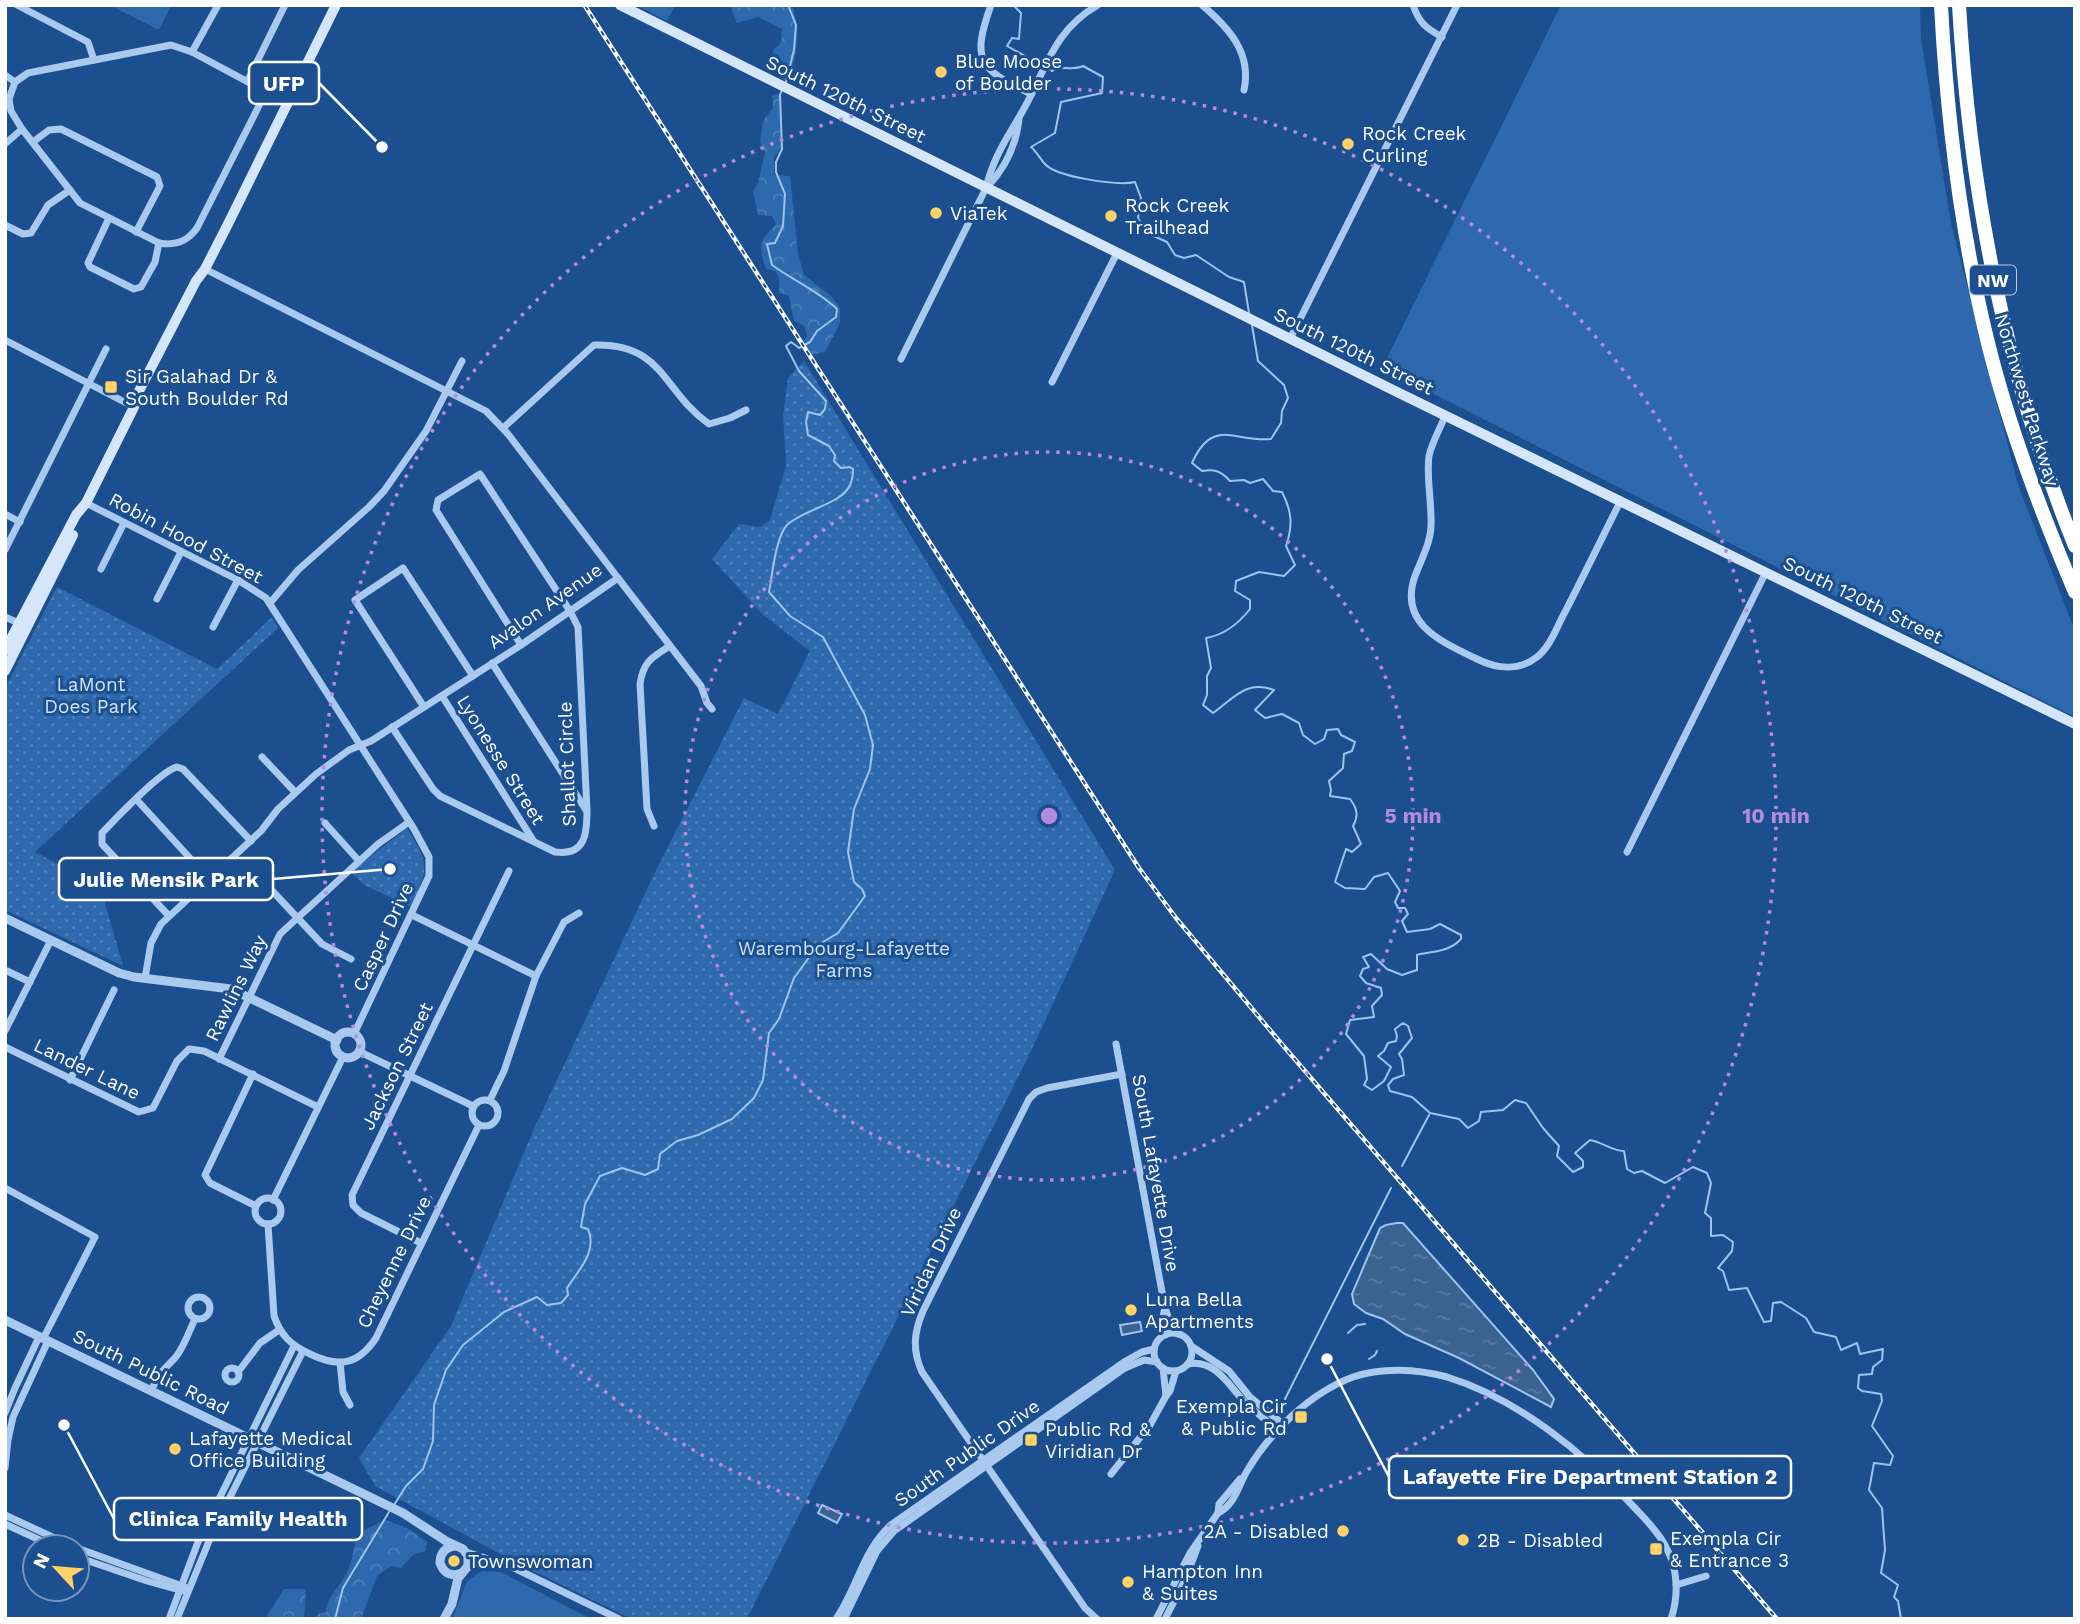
<svg xmlns="http://www.w3.org/2000/svg" width="2080" height="1624" font-family="'Work Sans',sans-serif">
<defs>
<pattern id="forest-crowns" width="20" height="18" patternUnits="userSpaceOnUse" patternTransform="scale(1.75)"><rect width="20" height="18" fill="#2e69ad"/><path d="M2 6a3 3 0 1 1 6 0M12 15a3 3 0 1 1 6 0" fill="none" stroke="#4d80b9"/></pattern>
<pattern id="park-dots" width="8" height="8" patternUnits="userSpaceOnUse" patternTransform="scale(1.75)"><rect width="8" height="8" fill="#2e69ad"/><path d="M2 2h.1M6 6h.1" fill="none" stroke="#4d80b9" stroke-width="1.8" stroke-linecap="round"/></pattern>
<pattern id="water-ripples" width="26" height="14" patternUnits="userSpaceOnUse" patternTransform="scale(1.75)"><rect width="26" height="14" fill="#3c6290"/><path d="M2 4q2-2 4 0t4 0M15 11q2-2 4 0t4 0" fill="none" stroke="#597aa1"/></pattern>
</defs>
<rect width="100%" height="100%" fill="#1b4f8f"/>
<g fill="#2e69ad">
<polygon points="109,5 171,5 159,30"/>
<polygon points="636,5 675,5 667,21"/>
<polygon points="1561,5 1920,5 1921,39 1951,223 2018,485 2075,631 2075,717 1382,368"/>
<polygon points="482,1571 501,1572 591,1619 452,1619 467,1581"/>
</g>
<g fill="url(#forest-crowns)">
<path d="M 730,5 L 792,5 C 801,31 797,56 788,81 L 781,78 L 773,69 L 773,51 L 781,42 L 782,29 L 758,17 L 737,23 Z"/>
<path d="M 779,94 L 781,148 L 774,157 L 774,175 L 790,176 L 798,253 L 804,275 L 832,297 L 840,308 L 840,323 L 825,352 L 812,355 L 804,341 L 807,335 L 804,326 L 794,321 L 789,296 L 779,293 L 779,278 L 775,271 L 766,269 C 758,246 759,242 776,224 L 772,216 L 758,215 L 753,192 L 758,183 L 765,153 L 760,142 L 763,121 L 773,107 L 772,96 Z"/>
<path d="M 386,1520 L 409,1529 L 427,1542 L 425,1551 L 413,1555 L 401,1568 L 391,1566 L 377,1576 L 361,1619 L 317,1619 L 318,1614 L 326,1612 C 327,1596 341,1586 347,1572 C 353,1560 354,1546 357,1533 Z"/>
<polygon points="284,1589 306,1589 304,1619 265,1619"/>
</g>
<g fill="url(#park-dots)">
<polygon points="804,361 1115,870 1031,1051 747,1619 632,1619 519,1564 375,1486 359,1458 451,1326 536,1124 659,864 744,698 778,714 810,651 762,614 712,559 739,524 760,527 770,520 786,466 783,415 788,378"/>
<polygon points="57,587 217,669 272,617 278,628 35,852 100,886 123,966 5,910 5,688"/>
<path d="M 407,828 C 430,865 429,867 411,907 L 364,885 L 351,872 Z"/>
</g>
<g fill="url(#water-ripples)" stroke="#9cc4f0" stroke-width="2">
<polygon points="1397,1223 1403,1223 1533,1370 1554,1399 1551,1407 1459,1358 1405,1334 1383,1319 1366,1313 1354,1304 1352,1294 1380,1228 1386,1225"/>
<polygon points="1140,1322 1142,1331 1122,1335 1120,1325"/>
<polygon points="822,1505 842,1514 837,1523 818,1513"/>
</g>
<g fill="none" stroke-linecap="round" stroke-linejoin="round">
<g stroke="#9cc4f0" stroke-width="2">
<polyline points="1013,5 1021,13 1019,39 1012,38 1007,46 1043,66"/>
<path d="M 1048,68 L 1052,71 C 1063,65 1072,71 1083,66 L 1103,77 L 1102,93 L 1061,102 L 1055,133 L 1031,147 C 1037,152 1040,159 1045,164 C 1056,177 1118,186 1135,182 L 1141,198 L 1138,218 L 1147,233 L 1167,242 L 1175,255 L 1184,258 L 1196,255 L 1229,277 L 1244,282 L 1249,313"/>
<polyline points="786,82 794,50 796,25 788,5"/>
<path d="M 1252,325 L 1258,361 L 1284,385 L 1288,398 L 1282,411 L 1281,423 L 1271,439 C 1236,443 1213,416 1192,463 L 1202,471 C 1215,469 1221,471 1230,481 L 1244,480 L 1250,483 L 1263,479 L 1273,491 L 1282,492 C 1292,511 1293,526 1286,546 L 1295,565 L 1284,576 L 1259,572 L 1236,581 L 1235,591 L 1250,600 L 1250,609 C 1239,623 1224,635 1206,638 L 1211,668 L 1207,676 L 1207,695 L 1203,705 L 1213,713 C 1235,697 1246,680 1274,690 L 1255,710 L 1265,718 L 1282,714 L 1299,723 L 1303,735 L 1315,744 L 1324,739 L 1327,730 L 1338,729 L 1341,735 L 1355,742 L 1352,751 L 1344,754 L 1343,768 L 1329,781 L 1331,790 L 1330,796 L 1350,799 C 1357,808 1359,816 1353,826 L 1361,844 L 1352,852 L 1346,849 L 1335,882 L 1345,888 L 1365,889 L 1374,877 L 1388,873 L 1400,891 L 1395,902 L 1398,908 L 1405,908 L 1408,914 L 1402,921 L 1407,932 L 1430,929 L 1440,924 L 1461,935 L 1461,939 C 1449,952 1433,951 1417,955 L 1417,970 L 1402,975 L 1387,969 L 1371,954 L 1363,957 L 1369,967 L 1363,969 L 1360,976 L 1366,983 L 1381,988 L 1382,995 L 1372,1006 L 1374,1017 L 1350,1020 L 1346,1034 L 1364,1056 L 1367,1079 L 1364,1085 L 1372,1090 L 1384,1081 L 1391,1067 L 1378,1056 L 1384,1051 L 1388,1043 L 1396,1041 L 1397,1036 L 1395,1029 L 1403,1023 L 1408,1026 L 1412,1038 L 1399,1054 L 1402,1059 L 1404,1075 L 1393,1079 L 1388,1085 L 1390,1091 L 1412,1097 L 1430,1113 L 1459,1119 L 1468,1128 L 1479,1121 L 1481,1112 L 1503,1110 L 1515,1100 L 1526,1103 L 1543,1128 L 1559,1146 L 1557,1156 L 1573,1172 L 1583,1167 L 1583,1161 L 1575,1153 L 1590,1140 C 1602,1142 1612,1151 1624,1151 L 1627,1169 L 1634,1173 L 1642,1171 L 1665,1183 L 1693,1167 L 1707,1173 L 1711,1183 L 1705,1213 L 1711,1218 L 1711,1236 L 1723,1235 L 1733,1242 L 1732,1251 L 1718,1268 L 1723,1271 L 1729,1290 L 1747,1288 L 1764,1322 L 1771,1321 L 1773,1303 L 1781,1302 L 1806,1318 L 1814,1332 L 1836,1337 L 1841,1350 L 1857,1343 L 1860,1354 L 1883,1349 L 1882,1360 L 1873,1367 L 1872,1374 L 1859,1375 L 1858,1388 L 1862,1391 L 1881,1394 L 1882,1401 L 1872,1426 L 1893,1456 L 1890,1465 L 1874,1463 L 1869,1490 L 1882,1508 L 1885,1550 L 1881,1573 L 1898,1585 L 1894,1597 L 1898,1601 L 1901,1619"/>
<polyline points="1402,1166 1429,1115"/>
<polyline points="1348,1333 1357,1325 1365,1324"/>
<polyline points="1369,1359 1375,1355 1377,1351"/>
<polyline points="1285,1399 1391,1188"/>
<path d="M 394,1505 L 406,1486 L 423,1469 L 433,1441 L 434,1405 L 446,1370 L 463,1345 L 504,1312 L 537,1297 L 547,1305 L 561,1303 L 568,1295 L 567,1288 C 578,1271 598,1251 588,1229 L 581,1227 L 585,1204 L 600,1176 L 622,1168 L 645,1175 L 658,1169 L 660,1154 L 677,1141 L 698,1135 L 732,1119 L 754,1098 L 763,1080 L 769,1033 L 779,1019 L 794,978 L 818,945 L 838,933 L 865,896 L 862,889 L 854,882 L 848,852 L 854,809 L 870,769 L 873,745 L 865,715 L 823,637 L 790,616 L 769,592 C 772,576 776,536 787,525 C 804,509 842,504 850,485 C 852,481 853,474 853,469 L 850,467 L 841,468 L 834,461 L 835,455 L 829,446 L 808,435 L 806,422 L 808,412 L 820,415 L 825,409 L 826,401 L 799,371 L 786,346 L 791,342 L 799,348 L 810,342 L 817,331 L 836,317 L 837,309 C 817,290 794,281 772,265 L 767,244 L 775,243 L 783,226 L 785,194 L 776,172 L 776,162 L 782,149 L 780,95 L 782,90"/>
<polyline points="335,1619 343,1588 389,1512"/>
</g>
<g stroke="#a9c9ee" stroke-width="7">
<polyline points="17,5 88,42 94,60"/>
<path d="M 991,5 C 971,61 979,69 1031,94"/>
<path d="M 1202,5 C 1229,28 1252,53 1244,90"/>
<path d="M 1413,5 C 1419,23 1426,28 1442,37"/>
<polyline points="192,52 218,5"/>
<polyline points="5,75 15,82"/>
<polyline points="248,80 285,5"/>
<path d="M 267,90 L 197,228 C 187,242 175,246 159,243 L 80,203 L 22,129 L 11,111 L 9,99 L 15,82 L 28,73 L 171,45 L 192,52 L 289,104"/>
<polyline points="33,142 49,130 61,129 157,177 160,186 136,232"/>
<polyline points="5,144 22,129"/>
<path d="M 988,186 C 1006,167 1016,146 1019,119"/>
<polyline points="109,218 88,263 90,267 134,289 141,287 155,262 159,243"/>
<polyline points="5,225 23,234 31,233 48,205 70,190"/>
<polyline points="1290,339 1457,5"/>
<polyline points="5,340 134,407"/>
<path d="M 901,359 L 986,188 C 992,162 1004,142 1018,119 C 1045,76 1050,32 1098,5"/>
<polyline points="1052,382 1117,253"/>
<path d="M 1445,416 C 1440,429 1432,442 1429,456 C 1426,475 1432,504 1431,525 C 1431,542 1421,560 1415,576 C 1398,624 1442,642 1477,659 C 1497,669 1519,671 1537,657 C 1551,646 1557,626 1565,612 C 1584,575 1602,538 1620,502"/>
<path d="M 503,428 L 594,345 C 664,343 662,391 709,424 L 730,418 L 746,410"/>
<polyline points="86,503 238,580 266,598 414,829 429,857 429,876 354,1034"/>
<polyline points="5,514 20,522"/>
<polyline points="5,550 106,349"/>
<polyline points="101,569 124,523"/>
<polyline points="618,578 701,686 707,703 712,709"/>
<polyline points="157,599 181,552"/>
<polyline points="270,603 298,570 369,507 384,491 426,431 462,361"/>
<polyline points="5,617 21,624"/>
<polyline points="213,627 238,580"/>
<polyline points="492,663 586,810"/>
<polyline points="442,696 533,840"/>
<polyline points="424,707 355,600 403,568 473,676"/>
<path d="M 392,727 L 433,789 L 440,796 L 555,852 C 586,856 587,833 587,810 L 578,627 L 570,611 L 480,474 L 438,500 L 436,510 L 521,645"/>
<polyline points="262,757 295,792"/>
<polyline points="136,799 209,879"/>
<polyline points="325,823 359,861"/>
<path d="M 654,826 L 647,809 L 640,684 C 643,662 652,657 670,646"/>
<polyline points="1627,852 1766,572"/>
<polyline points="263,881 322,944 351,959"/>
<polyline points="412,915 536,976"/>
<path d="M 169,916 L 102,844 L 102,833 C 115,819 162,770 177,767 L 183,769 L 251,841"/>
<polyline points="5,970 30,982"/>
<polyline points="145,978 151,943 161,924 261,831 278,809 316,774 349,750 371,741 521,645 618,578 508,434 486,411 205,269"/>
<polyline points="5,1031 51,940"/>
<polyline points="1116,1044 1165,1308 1172,1327 1178,1334"/>
<polyline points="5,1047 139,1112 153,1108 177,1061 189,1049 204,1051 318,1107"/>
<polyline points="360,1052 473,1106"/>
<polyline points="219,1059 280,934 378,844 409,822"/>
<polyline points="253,1074 205,1175 210,1183 256,1206"/>
<polyline points="70,1080 114,990"/>
<circle cx="485" cy="1113" r="13"/>
<polyline points="490,1100 504,1071 536,976 564,922 579,913"/>
<polyline points="5,1188 95,1237 43,1339"/>
<circle cx="268" cy="1211" r="13"/>
<polyline points="273,1200 343,1057"/>
<path d="M 268,1224 L 274,1316 C 281,1336 291,1345 310,1354 C 339,1368 358,1365 376,1338 L 479,1125"/>
<polyline points="421,1243 361,1213 353,1205 352,1195 509,871"/>
<circle cx="199" cy="1308" r="11"/>
<polyline points="1165,1308 1163,1316 1165,1335"/>
<circle cx="1173" cy="1352" r="19"/>
<polyline points="1191,1346 1229,1371 1250,1397 1284,1425"/>
<polyline points="340,1362 343,1392 350,1405"/>
<path d="M 1188,1364 C 1213,1359 1227,1382 1241,1398 C 1252,1410 1266,1420 1279,1431"/>
<polyline points="1163,1368 1166,1396 1170,1391 1176,1371"/>
<circle cx="232" cy="1375" r="7"/>
<polyline points="238,1372 260,1343 279,1330"/>
<path d="M 151,1391 C 159,1374 161,1372 174,1359 C 183,1350 189,1331 195,1319"/>
<polyline points="5,1413 15,1388 39,1337"/>
<polyline points="5,1468 8,1440 13,1417 48,1341"/>
<polyline points="1111,1474 1150,1425 1166,1396"/>
<path d="M 1218,1513 C 1235,1505 1238,1486 1247,1471 C 1270,1432 1310,1393 1353,1377 C 1382,1367 1417,1369 1447,1377 C 1518,1399 1583,1452 1633,1506 C 1644,1518 1658,1531 1666,1547 C 1678,1569 1679,1595 1671,1619"/>
<polyline points="5,1515 74,1547"/>
<polyline points="5,1524 55,1547"/>
<polyline points="77,1548 185,1587"/>
<polyline points="466,1552 508,1565 619,1619"/>
<polyline points="77,1557 147,1581 183,1591"/>
<polyline points="467,1568 477,1564 493,1561"/>
<polyline points="1676,1585 1706,1576"/>
<polyline points="169,1619 198,1542 294,1346"/>
<polyline points="177,1619 214,1529 303,1351"/>
<path d="M 836,1619 C 857,1589 863,1549 892,1524 L 1124,1362 L 1142,1352 L 1154,1349"/>
<polyline points="844,1619 877,1551 894,1531 1125,1368 1144,1360 1157,1362"/>
<path d="M 1097,1619 L 1085,1608 L 922,1372 C 912,1350 914,1332 923,1311 L 1029,1099 L 1036,1092 L 1047,1088 L 1122,1074"/>
<polyline points="1156,1619 1190,1553 1218,1513 1219,1504 1240,1479"/>
<polyline points="1165,1619 1185,1580 1198,1546"/>
</g>
<g stroke="#a9c9ee" stroke-width="9">
<polyline points="5,918 119,973 134,977 231,989 337,1040"/>
<circle cx="348" cy="1045" r="13"/>
<polyline points="5,1320 403,1513 446,1541 463,1549 468,1556 468,1566 458,1578 452,1604 444,1619"/>
<path d="M 455,1546 C 445,1547 440,1553 440,1563 C 444,1574 452,1577 462,1573"/>
</g>
<g stroke="#d6e6fa" stroke-width="10">
<polyline points="620,5 1393,390 2075,724"/>
<polyline points="5,650 76,515 86,503 134,407 138,393 196,281 205,269 229,222 336,5"/>
<polyline points="5,671 73,535"/>
</g>
<g stroke="#fff" stroke-width="14">
<path d="M 1941,5 C 1947,120 1961,235 1989,347 C 2010,431 2041,512 2075,592"/>
<path d="M 1959,5 C 1970,193 2004,370 2075,546"/>
</g>
<defs>
<polyline id="rail" points="585,6 1139,868 1176,918 1280,1042 1777,1619"/>
</defs>
<use href="#rail" stroke="#fff" stroke-width="4.5"/>
<use href="#rail" stroke="#1b4f8f" stroke-width="2" stroke-dasharray="5" stroke-linecap="butt"/>
</g>
<g fill="none" stroke="#b68bdc" stroke-width="3.5" stroke-dasharray="3.5 7">
<circle cx="1049" cy="816" r="364"/>
<circle cx="1049" cy="816" r="727"/>
</g>
<g fill="#ffd166" stroke="#1b4f8f" stroke-width="2.5">
<circle cx="941" cy="72" r="7"/>
<circle cx="1348" cy="144" r="7"/>
<circle cx="936" cy="213" r="7"/>
<circle cx="1111" cy="216" r="7"/>
<rect x="104" y="380" width="14" height="14" rx="3.5"/>
<circle cx="1131" cy="1310" r="7"/>
<rect x="1294" y="1410" width="14" height="14" rx="3.5"/>
<rect x="1024" y="1433" width="14" height="14" rx="3.5"/>
<circle cx="175" cy="1449" r="7"/>
<circle cx="1343" cy="1531" r="7"/>
<circle cx="1463" cy="1540" r="7"/>
<rect x="1649" y="1542" width="14" height="14" rx="3.5"/>
<circle cx="454" cy="1561" r="7"/>
<circle cx="1128" cy="1582" r="7"/>
</g>
<g text-anchor="middle" dominant-baseline="central" stroke-width="6" stroke-linejoin="round" paint-order="stroke">
<rect fill="#1b4f8f" stroke="#bbcadd" stroke-width="2" x="1970" y="265.5" width="46" height="29" rx="5"/>
<g font-size="18" font-weight="bold" fill="#fff">
<text x="1993" y="280">NW</text>
</g>
<g font-size="19" fill="#fff" stroke="#1b4f8f" text-anchor="start">
<text x="955" y="61">Blue Moose<tspan x="955" dy="22">of Boulder</tspan></text>
<text x="1362" y="133">Rock Creek<tspan x="1362" dy="22">Curling</tspan></text>
<text x="1125" y="205">Rock Creek<tspan x="1125" dy="22">Trailhead</tspan></text>
<text x="950" y="213">ViaTek</text>
<text x="125" y="376">Sir Galahad Dr &amp;<tspan x="125" dy="22">South Boulder Rd</tspan></text>
<text x="1145" y="1299">Luna Bella<tspan x="1145" dy="22">Apartments</tspan></text>
<text x="1287" y="1406" text-anchor="end">Exempla Cir<tspan x="1287" dy="22">&amp; Public Rd</tspan></text>
<text x="1045" y="1429">Public Rd &amp;<tspan x="1045" dy="22">Viridian Dr</tspan></text>
<text x="189" y="1438">Lafayette Medical<tspan x="189" dy="22">Office Building</tspan></text>
<text x="1329" y="1531" text-anchor="end">2A - Disabled</text>
<text x="1670" y="1538">Exempla Cir<tspan x="1670" dy="22">&amp; Entrance 3</tspan></text>
<text x="1477" y="1540">2B - Disabled</text>
<text x="468" y="1561">Townswoman</text>
<text x="1142" y="1571">Hampton Inn<tspan x="1142" dy="22">&amp; Suites</tspan></text>
</g>
<g font-size="19" fill="#fff" stroke="#1b4f8f">
<text transform="translate(846 99) rotate(26)">South 120th Street</text>
<text transform="translate(1354 351) rotate(26)">South 120th Street</text>
<text transform="translate(2027 400) rotate(73)">Northwest Parkway</text>
<text transform="translate(186 538) rotate(28)">Robin Hood Street</text>
<text transform="translate(1863 600) rotate(26)">South 120th Street</text>
<text transform="translate(545 606) rotate(-35)">Avalon Avenue</text>
<text transform="translate(501 760) rotate(58)">Lyonesse Street</text>
<text transform="translate(567 764) rotate(-92)">Shallot Circle</text>
<text transform="translate(383 937) rotate(-65)">Casper Drive</text>
<text transform="translate(236 988) rotate(-64)">Rawlins Way</text>
<text transform="translate(397 1066) rotate(-64)">Jackson Street</text>
<text transform="translate(87 1069) rotate(26)">Lander Lane</text>
<text transform="translate(1156 1173) rotate(80)">South Lafayette Drive</text>
<text transform="translate(394 1262) rotate(-64)">Cheyenne Drive</text>
<text transform="translate(931 1262) rotate(-65)">Viridan Drive</text>
<text transform="translate(151 1372) rotate(26)">South Public Road</text>
<text transform="translate(967 1453) rotate(-35)">South Public Drive</text>
</g>
<g font-size="19" fill="#cfe3fa" stroke="#1b4f8f">
<text x="91" y="684">LaMont<tspan x="91" dy="22">Does Park</tspan></text>
<text x="844" y="948">Warembourg-Lafayette<tspan x="844" dy="22">Farms</tspan></text>
</g>
</g>
<circle cx="1049" cy="816" r="10" fill="#b68bdc" stroke="#1b4f8f" stroke-width="3.5"/>
<g font-size="21" text-anchor="middle" font-weight="bold" fill="#b68bdc" stroke="#1b4f8f" stroke-width="6" stroke-linejoin="round" paint-order="stroke">
<text x="1413" y="823">5 min</text>
<text x="1776" y="823">10 min</text>
</g>
<path fill="none" stroke="#fff" stroke-width="2.5" d="M382 147L319 83M390 869L273 879M1327 1359L1389 1477M64 1425L114 1519"/>
<g fill="#fff" stroke="#1b4f8f" stroke-width="2.5">
<circle cx="382" cy="147" r="7"/>
<circle cx="390" cy="869" r="7"/>
<circle cx="1327" cy="1359" r="7"/>
<circle cx="64" cy="1425" r="7"/>
</g>
<g fill="#1b4f8f" stroke="#fff" stroke-width="2.5">
<rect x="249" y="62" width="70" height="42" rx="7"/>
<rect x="59" y="858" width="214" height="42" rx="7"/>
<rect x="1389" y="1456" width="402" height="42" rx="7"/>
<rect x="114" y="1498" width="248" height="42" rx="7"/>
</g>
<g font-size="21" text-anchor="middle" font-weight="bold" fill="#fff">
<text x="284" y="91">UFP</text>
<text x="166" y="887">Julie Mensik Park</text>
<text x="1590" y="1484">Lafayette Fire Department Station 2</text>
<text x="238" y="1526">Clinica Family Health</text>
</g>
<rect width="2080" height="1624" fill="none" stroke="#ffffff" stroke-width="14"/>
<g transform="translate(56 1568) rotate(296)"><circle r="33" fill="#1b4f8f" stroke="#7695bc" stroke-width="2"/>
<path d="M0-5L12 26L0 18L-12 26Z" fill="#ffd166"/>
<text y="-10" font-size="19" font-weight="bold" text-anchor="middle" fill="#ffffff">N</text>
</g>
</svg>
